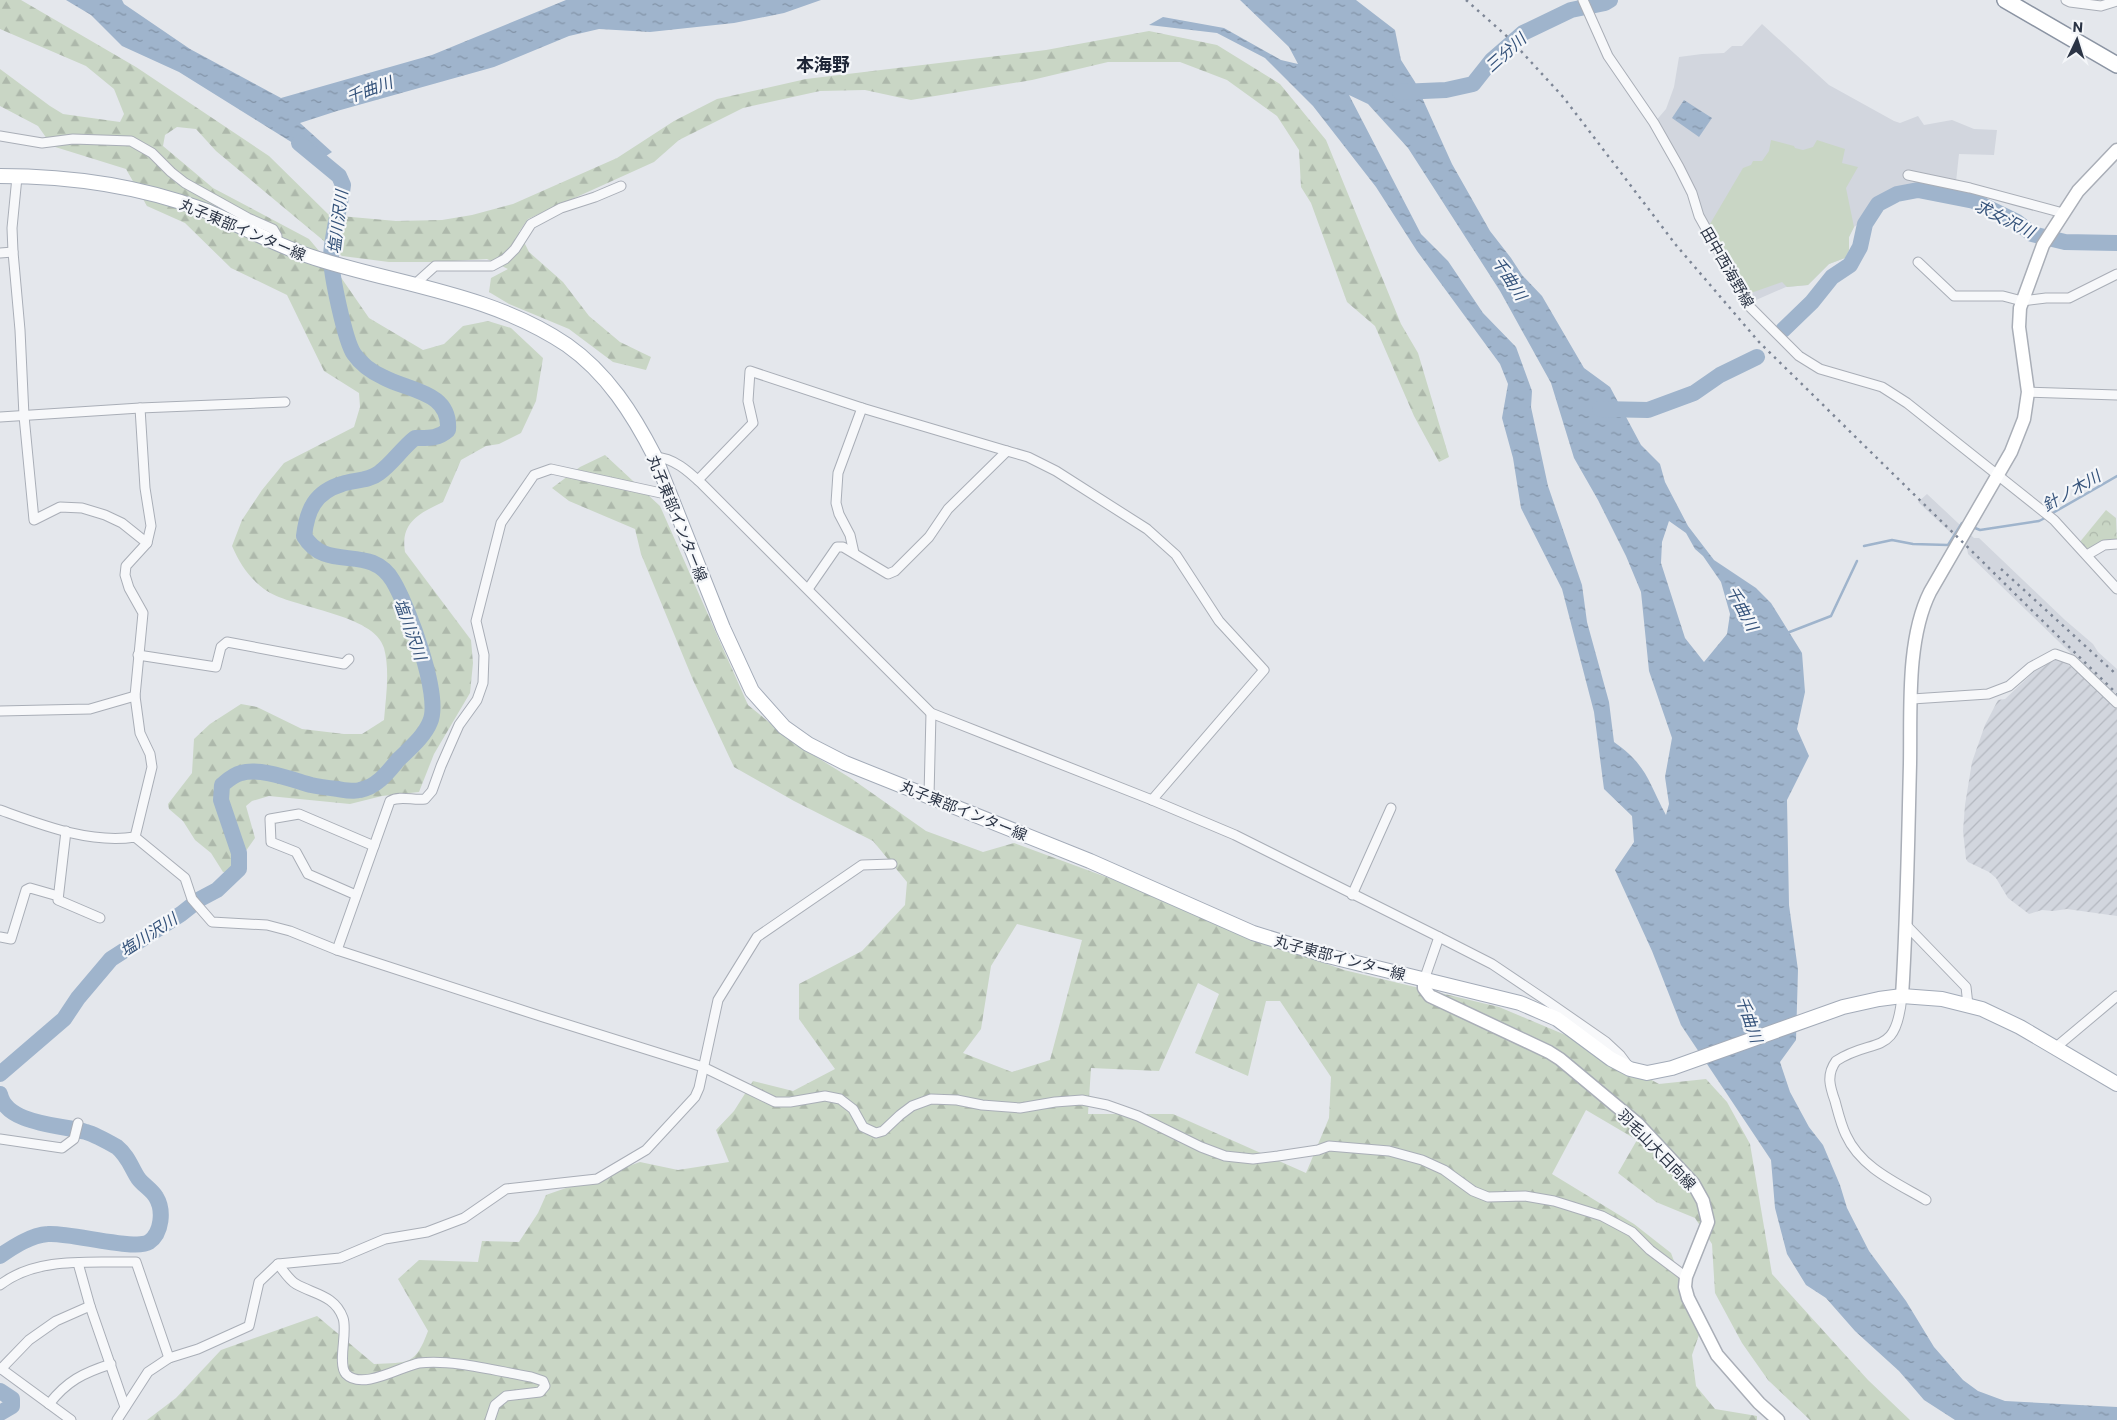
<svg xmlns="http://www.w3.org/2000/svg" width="2117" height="1420" font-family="Commissioner,'Noto Sans JP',sans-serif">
<defs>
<pattern id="industrial-furrows" width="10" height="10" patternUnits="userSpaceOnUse" patternTransform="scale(1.25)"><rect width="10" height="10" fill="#d2d6de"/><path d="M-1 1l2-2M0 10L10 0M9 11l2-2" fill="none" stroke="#b4b8c0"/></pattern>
<pattern id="forest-firs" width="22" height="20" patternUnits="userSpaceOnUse" patternTransform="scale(1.25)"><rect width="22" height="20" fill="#c9d6c5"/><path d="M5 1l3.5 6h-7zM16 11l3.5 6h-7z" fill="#adb8ab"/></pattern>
<pattern id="park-crowns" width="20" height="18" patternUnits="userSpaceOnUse" patternTransform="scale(1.25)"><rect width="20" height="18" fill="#c9d6c5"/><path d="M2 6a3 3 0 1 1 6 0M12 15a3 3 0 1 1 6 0" fill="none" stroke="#adb8ab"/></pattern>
<pattern id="water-ripples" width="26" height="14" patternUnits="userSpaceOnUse" patternTransform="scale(1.25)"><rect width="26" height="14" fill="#9fb4cc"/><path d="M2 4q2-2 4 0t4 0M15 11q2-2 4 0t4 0" fill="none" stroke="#8293a7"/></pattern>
</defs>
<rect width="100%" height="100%" fill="#e4e7ec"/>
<g fill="#d2d6de">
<polygon points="1762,24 1829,85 1894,121 1900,123 1918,116 1924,125 1952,120 1974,129 1997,130 1994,155 1959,154 1955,191 1920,184 1898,188 1880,198 1862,221 1854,227 1849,237 1849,250 1845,258 1829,264 1808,285 1786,287 1756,300 1750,307 1654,123 1666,109 1674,87 1679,57 1702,54 1724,53 1732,46 1742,46"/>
<polygon points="1927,494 1974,538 1979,538 2065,620 2093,644 2098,652 2117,669 2117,698 1968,554 1967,548 1918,502"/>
</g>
<polygon fill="url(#industrial-furrows)" points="2055,658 2062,660 2078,672 2117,709 2117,916 2067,909 2053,911 2042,910 2029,914 2008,898 1996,878 1989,872 1968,862 1966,859 1963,831 1965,805 1972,762 1985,725 1998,700 2005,699 2040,666"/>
<polygon fill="#c9d6c5" points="1771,140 1794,146 1795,148 1803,150 1813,147 1817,140 1845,149 1842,163 1858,167 1846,188 1854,227 1849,237 1849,250 1845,258 1829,264 1808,285 1787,287 1782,282 1748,294 1710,224 1743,168 1751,165 1753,161 1762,161 1769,151"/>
<g fill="url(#forest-firs)" fill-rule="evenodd">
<path d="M 0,0 L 21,0 L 136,67 L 269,156 L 329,215 L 396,221 L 442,220 L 472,215 L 513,204 L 617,158 L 674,121 L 717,99 L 806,79 L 1046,50 L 1149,31 L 1217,45 L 1280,84 L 1326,140 L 1401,324 L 1418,353 L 1449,457 L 1439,462 L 1414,416 L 1375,326 L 1347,302 L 1311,203 L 1301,187 L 1299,150 L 1277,116 L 1227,80 L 1180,62 L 1108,62 L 1032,80 L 911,100 L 865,90 L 820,91 L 743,108 L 679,140 L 654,162 L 528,219 L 519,232 L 529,252 L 563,282 L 589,316 L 620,342 L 651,357 L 646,370 L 613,362 L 569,329 L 509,304 L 489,292 L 491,278 L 508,269 L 487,259 L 436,262 L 389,262 L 342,256 L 216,151 L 196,129 L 177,127 L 165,135 L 163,146 L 213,188 L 309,239 L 340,276 L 369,318 L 423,350 L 444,344 L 463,326 L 488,321 L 511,328 L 543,358 L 536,401 L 521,433 L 499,444 L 486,446 L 461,460 L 443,502 C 420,513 400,522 405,552 L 471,640 L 473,663 L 470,693 L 434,754 L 419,792 L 382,796 L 350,804 L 269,796 L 252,801 L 246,806 L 255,838 L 231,872 L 223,872 L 211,853 L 195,840 L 183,821 L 169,809 L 168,804 L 192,773 L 194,739 L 210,724 L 241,704 L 257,707 L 302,729 L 344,734 L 362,734 L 384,720 C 386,696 390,671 384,648 C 375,614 292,608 267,591 C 249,578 241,566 232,546 L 242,520 L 262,490 L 284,463 L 354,427 L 360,407 L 359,393 L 324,371 L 287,295 L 231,268 L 185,223 L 147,206 L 126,169 L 52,146 L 38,126 L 0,106 L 0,69 L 50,106 L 63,114 L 120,122 L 124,114 L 114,89 L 86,66 L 0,29 Z"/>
<path d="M 605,455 L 660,506 L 748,705 L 797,745 L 852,779 L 926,831 L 983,852 L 1014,843 L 1147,892 L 1224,928 L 1344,970 L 1499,1007 L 1575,1039 L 1659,1084 L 1706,1079 L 1727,1102 L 1750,1144 L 1772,1274 L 1868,1380 L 1910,1420 L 1810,1420 L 1768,1380 L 1742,1343 L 1715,1293 L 1712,1244 L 1695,1218 L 1656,1202 L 1618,1173 L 1637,1140 L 1586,1110 L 1552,1174 L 1634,1224 L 1671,1253 L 1700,1332 L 1692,1355 L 1696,1386 L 1715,1409 L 1757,1416 L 1757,1420 L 147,1420 L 176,1398 L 221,1350 L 317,1316 L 374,1364 C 409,1362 415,1366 428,1331 L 398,1279 L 419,1260 L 478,1262 L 482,1241 L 519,1242 L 538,1213 L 546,1195 L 640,1162 L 678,1170 L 729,1162 L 716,1130 L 734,1111 L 753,1081 L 793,1091 L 835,1069 L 799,1019 L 799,984 L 862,951 L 905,905 L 907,882 L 873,841 L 794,801 L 734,767 L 693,680 L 641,554 L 635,529 L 569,501 L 552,488 L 580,467 ZM 1017,924 L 1082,940 L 1050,1060 L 1012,1072 L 963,1053 L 981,1029 L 991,966 ZM 1198,983 L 1219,994 L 1195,1053 L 1248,1076 L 1266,1001 L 1280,1001 L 1331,1077 L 1329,1118 L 1306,1173 L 1173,1114 L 1088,1114 L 1091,1068 L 1159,1071 Z"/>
</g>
<polygon fill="url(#park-crowns)" points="2106,510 2116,518 2117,543 2088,552 2079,543"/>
<g fill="url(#water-ripples)" fill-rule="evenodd">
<polygon points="66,0 122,0 124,4 190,49 281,98 432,55 566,0 821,0 784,13 734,23 650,32 599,29 569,36 494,67 337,111 300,123 332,152 320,160 179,72 122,46 91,15"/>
<path d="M 1240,0 L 1356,0 L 1395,30 L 1401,60 L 1415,82 L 1452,164 L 1490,231 L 1511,258 L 1522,275 L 1542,296 L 1584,368 L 1610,387 L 1641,445 L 1660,464 L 1665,482 L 1688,526 L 1714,560 L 1756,588 L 1771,603 L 1802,653 L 1805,692 L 1797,729 L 1809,756 L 1787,800 L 1789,905 L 1798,970 L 1796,1040 L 1780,1062 L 1790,1092 L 1809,1127 L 1823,1145 L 1840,1185 L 1847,1208 L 1869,1251 L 1906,1301 L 1934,1347 L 1963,1380 L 1978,1391 L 2005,1401 L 2117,1407 L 2117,1420 L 1955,1420 L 1924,1400 L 1899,1371 L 1855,1331 L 1826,1298 L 1806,1285 L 1787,1254 L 1775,1208 L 1771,1160 L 1681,1025 L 1652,951 L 1615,870 L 1634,842 L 1632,816 L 1604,789 L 1594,712 L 1562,589 L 1521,508 L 1513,458 L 1502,418 L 1508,384 L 1500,364 L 1417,251 L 1376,187 L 1313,106 L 1265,58 L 1217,33 L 1149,25 L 1163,17 L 1224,28 L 1281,60 L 1298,64 L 1289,47 ZM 1349,95 L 1368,104 L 1408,148 L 1500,291 L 1551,383 L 1574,458 L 1598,500 L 1626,556 L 1641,592 L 1649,671 L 1672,738 L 1665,777 L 1669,804 L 1666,815 C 1648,782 1648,766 1614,742 L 1609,702 L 1587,622 L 1582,585 L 1548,486 L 1531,407 L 1532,391 L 1516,347 L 1483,313 L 1448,261 L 1421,234 ZM 1669,521 L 1686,533 L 1695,549 L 1703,556 L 1721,582 L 1730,614 L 1727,634 L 1704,662 L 1685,638 L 1661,563 L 1662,542 Z"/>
<polygon points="1684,100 1712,118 1699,137 1672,118"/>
</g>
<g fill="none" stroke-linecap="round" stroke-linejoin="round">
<g stroke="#9fb4cc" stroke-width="2.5">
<polyline points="2051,514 2117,476"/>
<polyline points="1975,528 1980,530 2039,521 2047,517"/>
<polyline points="1864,546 1892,540 1913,544 1948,545 1962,523"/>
<polyline points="1787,633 1831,616 1857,561"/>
</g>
<g stroke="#9fb4cc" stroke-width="16">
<polyline points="1400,92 1446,90 1473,84 1492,60 1523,33 1571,10 1605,3 1610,0"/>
<polyline points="1783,330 1812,302 1832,277 1850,265 1860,247 1865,224 1878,204 1897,194 1918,190 1974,201 2017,222 2032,234 2065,242 2117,243"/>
<polyline points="1600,409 1648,410 1694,393 1720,375 1757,357"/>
<path d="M 0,1074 L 64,1019 L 78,998 L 111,959 L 181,914 L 200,899 L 217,890 L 239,869 L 239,853 L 221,800 L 222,785 C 228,780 233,775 241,773 C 260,767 293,780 311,785 C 320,787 329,788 338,789 C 344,790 354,792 360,790 C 377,787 388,772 398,760 C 409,749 424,737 430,722 C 442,697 408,606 393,581 C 370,542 327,574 304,536 C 307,510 315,492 342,484 C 354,480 369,481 379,473 C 393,463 402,448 415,438 C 428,438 438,439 448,430 C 451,391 408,391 383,377 C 372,372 361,364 354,354 C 345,341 331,274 331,257 C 332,233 340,209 343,185 L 339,176 L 299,143"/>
<path d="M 0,1094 C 6,1125 64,1125 86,1132 C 93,1134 110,1143 117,1147 C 128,1156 131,1167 138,1178 C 143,1185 152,1190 156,1197 C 164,1210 162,1233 149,1242 C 135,1251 69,1232 48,1234 C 31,1235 13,1247 0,1256"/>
<polyline points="0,1391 12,1399 12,1406 0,1413"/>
</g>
<defs>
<g id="street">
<polyline points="1583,0 1608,56 1654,123 1679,167 1692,193 1699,216 1750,307 1799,356 1820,369 1882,387 1907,403 2054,520 2117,589"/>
<polyline points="2066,0 2070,2 2101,6 2117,1"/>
<polyline points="0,136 42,143 73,139 131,141 152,153 171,172 185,183 248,218 273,229 277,236 276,244"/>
<polyline points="1908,175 1970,188 2063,213"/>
<polyline points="17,177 12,228 13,252 20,330 24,416 34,520 60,507 82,508 105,515 122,523 147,543"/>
<polyline points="0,253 13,252"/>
<polyline points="1918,262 1954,296 2003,296 2022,301 2046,298 2069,298 2117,274"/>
<polyline points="415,284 435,266 492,266 505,259 515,249 531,224 561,208 595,197 621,186"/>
<polyline points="2028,392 2117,395"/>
<polyline points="0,417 140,408 285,402"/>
<path d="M 655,457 C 674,458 688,471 702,484 L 931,713 L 1152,800 L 1235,835 L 1439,937 L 1492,964 L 1547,1001 L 1606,1042 L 1620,1055 L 1629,1067"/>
<polyline points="698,480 753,423 748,401 750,371 862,408 1007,451"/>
<polyline points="854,553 850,535 839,514 836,503 838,473 862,408"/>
<polyline points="2087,555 2104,545 2117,544"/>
<polyline points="808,589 837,547 843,547 888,574 895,571 929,537 948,509 1007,451 1028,457 1056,471 1147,529 1176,555 1219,621 1264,670 1152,800"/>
<polyline points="138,655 216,667 221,647 227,642 344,664 349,659"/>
<polyline points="1912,699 1988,694 2009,686 2031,667 2055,654 2072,660 2117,703"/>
<polyline points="0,711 90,709 135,696"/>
<polyline points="929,796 931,713"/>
<path d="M 0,810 C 42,825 90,844 135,837 L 185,878 L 192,899 L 212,922 L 267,925 L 290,931 L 337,950 L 540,1016 L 703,1067 L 775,1102 L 790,1102 L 825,1096 L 840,1099 L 853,1109 L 863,1127 L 876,1133 L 883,1131 L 900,1115 L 912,1106 L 931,1099 L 957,1100 L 982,1105 L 1020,1108 L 1055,1102 L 1082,1100 L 1107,1105 L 1138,1116 L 1201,1147 L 1225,1156 L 1253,1159 L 1278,1156 L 1318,1150 L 1329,1146 L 1389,1151 L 1422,1160 L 1444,1170 L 1473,1191 L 1488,1197 L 1525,1196 L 1554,1201 L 1602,1216 L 1632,1232 L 1650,1250 L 1686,1277"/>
<polyline points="66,831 58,900 100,918"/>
<polyline points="135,837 152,767 150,754 140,733 135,696 143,613 129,588 125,575 126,566 147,543 151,526 145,488 140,408"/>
<polyline points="356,895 308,874 296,852 271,842 270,819 299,814 374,846"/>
<polyline points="1352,895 1391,808"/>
<polyline points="1906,925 1966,987 1968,1005"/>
<polyline points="0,937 11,939 26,890 30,888 58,896"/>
<path d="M 337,950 L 390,801 C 400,795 414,801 425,799 L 432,791 L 441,766 L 459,725 L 477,700 L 483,683 L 484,655 L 476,621 L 501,523 L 534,475 L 551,469 L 670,495"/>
<polyline points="1424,980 1439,937"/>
<path d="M 1902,996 C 1896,1059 1874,1036 1836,1061 C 1826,1075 1830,1087 1835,1101 C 1838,1112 1841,1125 1846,1135 C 1861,1168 1897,1183 1926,1200"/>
<polyline points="2055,1048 2117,996"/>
<polyline points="0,1139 62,1148 74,1139 78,1123"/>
<polyline points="78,1263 90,1306 125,1407"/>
<path d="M 278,1264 C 283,1270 289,1280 296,1284 C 313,1294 335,1295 343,1318 C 348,1332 337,1364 346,1374 C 362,1391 402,1366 419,1363 C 453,1359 496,1371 531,1377 L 543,1381 L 545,1386 L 540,1392 L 506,1396 L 495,1405 L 490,1420"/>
<path d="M 0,1285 C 37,1256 91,1263 136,1262 L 169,1358"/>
<polyline points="0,1368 71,1420"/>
<polyline points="1,1369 29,1340 56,1321 90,1306"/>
<path d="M 49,1404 C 67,1381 83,1373 111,1364"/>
<polyline points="117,1420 148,1372 169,1358 198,1349 249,1326 259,1282 278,1264 340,1258 385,1239 427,1232 464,1218 506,1189 597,1179 646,1150 695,1097 699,1088 718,1000 757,937 862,865 892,864"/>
</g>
<g id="secondary">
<polyline points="1424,980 1424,988 1430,996 1549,1052 1560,1059 1638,1124 1693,1183 1703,1201 1708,1222 1686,1277 1685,1287 1688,1298 1717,1355 1759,1403 1778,1420"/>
<path d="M 1902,996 C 1907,919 1908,842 1910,764 C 1911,711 1906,640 1930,592 L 2011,452 L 2024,419 L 2028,392 L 2019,327 L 2020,308 L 2043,245 L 2078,191 L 2117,150"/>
</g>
<path id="primary" d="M 0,176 C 68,176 140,186 204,210 C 241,225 276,246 315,258 C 399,285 492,294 567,345 C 607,373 633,414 655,457 L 723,628 L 752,691 L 784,727 L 808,744 L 845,763 L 1090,861 L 1253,933 L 1328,956 L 1520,1003 L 1557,1019 L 1611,1059 L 1630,1069 L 1647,1073 L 1672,1068 L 1843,1007 L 1879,999 L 1902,996 L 1942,999 L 1982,1009 L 2020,1027 L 2117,1084"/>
<polyline id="highway" points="2005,0 2117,65"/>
</defs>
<use href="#street" stroke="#a9aeb7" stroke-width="11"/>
<use href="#secondary" stroke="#a9aeb7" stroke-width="15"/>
<use href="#primary" stroke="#a3abb8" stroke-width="16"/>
<use href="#highway" stroke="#8b94a3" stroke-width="18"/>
<use href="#street" stroke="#f7f8fa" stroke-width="9"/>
<use href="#secondary" stroke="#fff" stroke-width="12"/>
<use href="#primary" stroke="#fff" stroke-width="14"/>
<use href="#highway" stroke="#fff" stroke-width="15"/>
<g stroke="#7d8696" stroke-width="2.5" stroke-dasharray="2.5 5" stroke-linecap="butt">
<polyline points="1466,0 1510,39 1564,98 1676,245 1759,342 2117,694"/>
<polyline points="2001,569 2117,675"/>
</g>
</g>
<g text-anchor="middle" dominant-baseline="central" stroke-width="4.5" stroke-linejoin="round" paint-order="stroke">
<g font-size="15" fill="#2b3445" stroke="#f4f6f9">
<text transform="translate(243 229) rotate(23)">丸子東部インター線</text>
<text transform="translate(1728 267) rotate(60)">田中西海野線</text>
<text transform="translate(678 518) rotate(68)">丸子東部インター線</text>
<text transform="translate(964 810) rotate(22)">丸子東部インター線</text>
<text transform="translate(1340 957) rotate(15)">丸子東部インター線</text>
<text transform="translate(1657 1149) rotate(46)">羽毛山大日向線</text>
</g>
<g font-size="16" font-style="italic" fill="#34527a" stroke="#f4f6f9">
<text transform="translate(1505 52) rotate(-42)">三分川</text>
<text transform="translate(369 89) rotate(-20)">千曲川</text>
<text transform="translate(2005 218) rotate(27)">求女沢川</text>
<text transform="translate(337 222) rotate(-83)">塩川沢川</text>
<text transform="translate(1510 278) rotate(57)">千曲川</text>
<text transform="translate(2071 490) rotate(-30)">針ノ木川</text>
<text transform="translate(1743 608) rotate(62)">千曲川</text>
<text transform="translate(411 629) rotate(70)">塩川沢川</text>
<text transform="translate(148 934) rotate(-33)">塩川沢川</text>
<text transform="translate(1750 1019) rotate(71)">千曲川</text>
</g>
<g font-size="18" font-weight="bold" fill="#1d2536" stroke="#f4f6f9">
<text x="823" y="64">本海野</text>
</g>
</g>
<g transform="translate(2077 40) rotate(4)" stroke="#f4f6f9" stroke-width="4" paint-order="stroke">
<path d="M0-4L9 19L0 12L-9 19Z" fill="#2b3445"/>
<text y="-8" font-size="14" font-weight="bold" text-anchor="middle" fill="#2b3445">N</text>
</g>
</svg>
